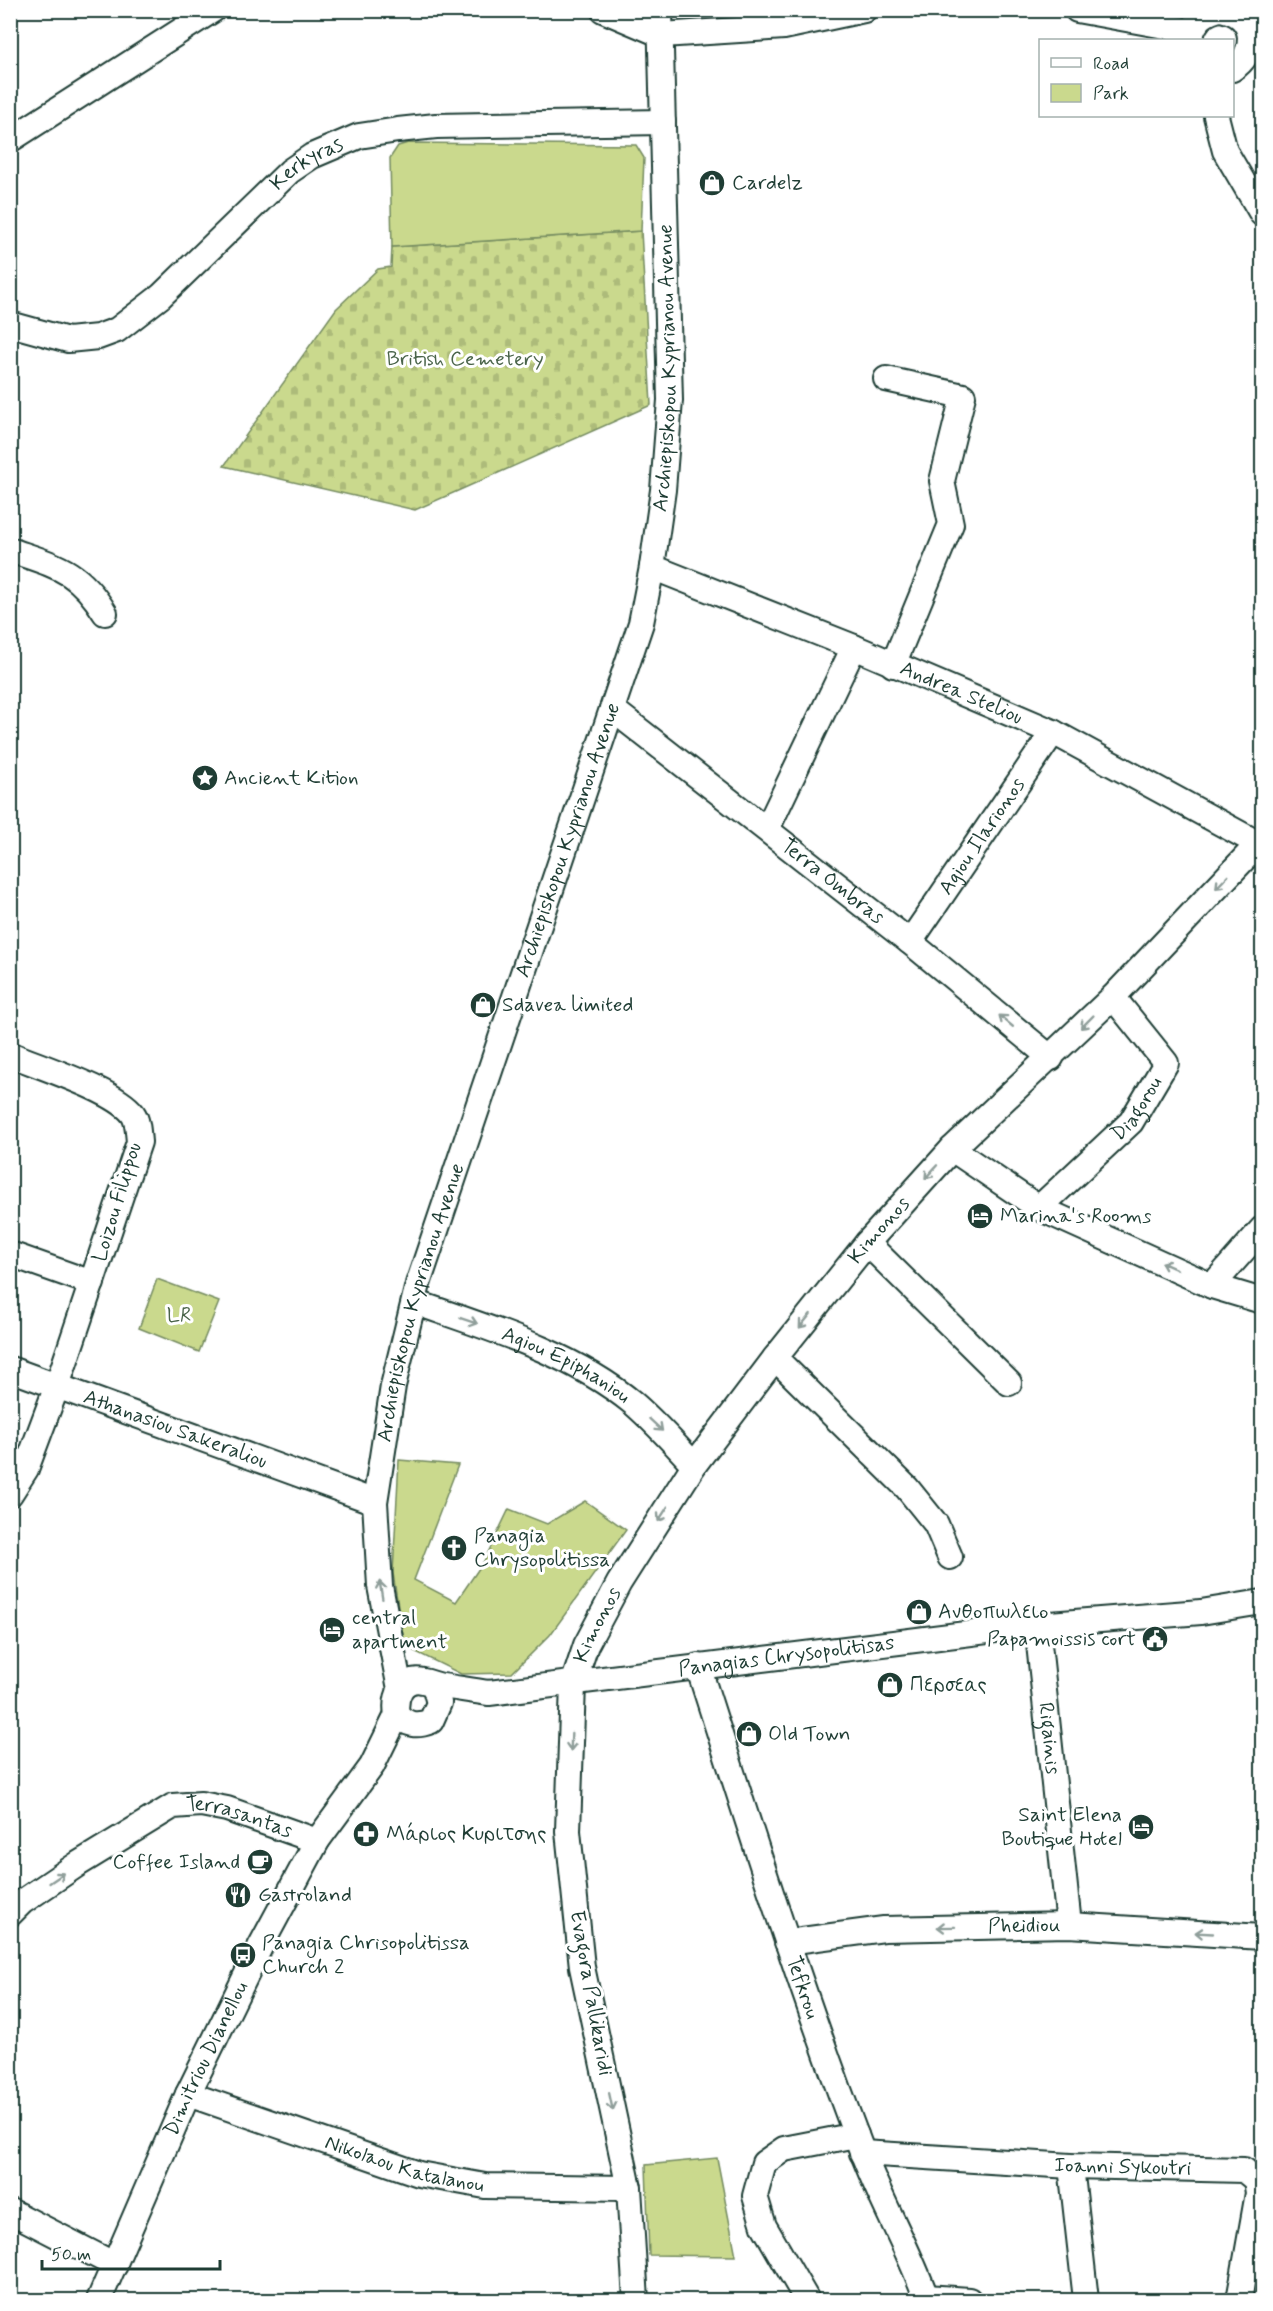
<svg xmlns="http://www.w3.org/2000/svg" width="1273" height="2311" font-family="Mynerve,sans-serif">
<defs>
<pattern id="cemetery-stones" width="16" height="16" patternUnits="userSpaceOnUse" patternTransform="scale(1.5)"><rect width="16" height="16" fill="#cad98d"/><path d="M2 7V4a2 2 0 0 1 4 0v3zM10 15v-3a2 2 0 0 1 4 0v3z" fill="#adbb7a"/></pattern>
</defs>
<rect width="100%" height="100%" fill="#fff"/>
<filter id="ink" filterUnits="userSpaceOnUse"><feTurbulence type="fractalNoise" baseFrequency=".0167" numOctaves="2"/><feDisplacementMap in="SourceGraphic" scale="12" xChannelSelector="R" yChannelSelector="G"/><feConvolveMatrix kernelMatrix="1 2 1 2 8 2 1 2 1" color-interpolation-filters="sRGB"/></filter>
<g filter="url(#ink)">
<polygon fill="url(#cemetery-stones)" stroke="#748b60" stroke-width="1.5" points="641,231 651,405 415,510 224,466 336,309 378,269 391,267 392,247"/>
<g fill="#cad98d" stroke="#748b60" stroke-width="1.5">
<polygon points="408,143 636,145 644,158 641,231 392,247 390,158 398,146"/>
<polygon points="157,1279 219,1302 199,1352 139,1328"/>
<polygon points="399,1460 458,1465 414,1580 456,1602 484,1561 509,1509 547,1524 585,1501 626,1530 550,1635 512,1673 461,1674 404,1646 393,1573"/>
<polygon points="717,2158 736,2256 649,2255 646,2165"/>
</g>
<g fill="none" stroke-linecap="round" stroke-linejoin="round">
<defs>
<g id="minor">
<polyline points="603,10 662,35 784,27 864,10"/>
<polyline points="1077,10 1192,31"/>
<path d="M 1225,10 C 1256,17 1258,54 1232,69"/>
<path d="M 1190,40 C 1193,25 1200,14 1216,10"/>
<polyline points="1216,116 1225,151 1262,214"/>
<polyline points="10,140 213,10"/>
<path id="s1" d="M 10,324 L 68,340 L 98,337 L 117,330 L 161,296 L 290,171 L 312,156 L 359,136 L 398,130 L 436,126 L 663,122"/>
<polyline points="886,379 963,396 942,481 951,524 893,665"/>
<path d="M 10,550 C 56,566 78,569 105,613"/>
<path id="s2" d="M 652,567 L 854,647 L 1053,732 L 1259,844"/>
<path id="s3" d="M 612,709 L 910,942 L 1051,1058"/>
<polyline points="767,829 854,647"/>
<path id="s4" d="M 910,942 L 1053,732"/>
<path d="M 10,1054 C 40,1067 115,1090 133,1114 C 138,1121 138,1133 139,1142 L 57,1386 L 26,1469 L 10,1494"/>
<polyline points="952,1149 1039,1208 1212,1286 1262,1301"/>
<path id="s5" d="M 1039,1208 L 1131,1122 L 1166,1063 L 1113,997"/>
<polyline points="867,1243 1009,1383"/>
<polyline points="10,1254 92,1283"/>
<polyline points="1212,1286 1262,1229"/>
<path id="s6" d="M 414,1302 C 488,1328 571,1352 633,1403 C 655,1422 674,1443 694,1465"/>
<polyline points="775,1358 907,1488 936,1524 950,1557"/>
<path id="s7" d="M 10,1369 L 375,1502"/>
<path id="s8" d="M 1037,1625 L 1069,1925"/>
<path id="s9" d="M 698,1666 C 750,1828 801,1992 862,2151 C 881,2202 909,2249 927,2300"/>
<path id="s10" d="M 434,1685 L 439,1703 L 431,1721 C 416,1727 408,1725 397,1715 C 394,1698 401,1676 423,1681 C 430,1682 435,1685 442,1686 C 457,1688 473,1691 489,1693 L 1037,1625 L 1201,1612 L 1262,1602"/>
<path id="s11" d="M 400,1689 L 380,1586 L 375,1502 L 393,1386 L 418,1284 L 641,623 L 652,567 L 663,490 L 670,400 L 660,10"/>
<path id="s12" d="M 10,1914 L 22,1902 L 78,1864 L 173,1806 L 201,1804 L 227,1809 L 317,1841"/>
<path id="s13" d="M 787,1942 L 884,1929 L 1069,1925 L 1262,1937"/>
<path id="s14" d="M 188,2094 L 419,2174 L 485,2186 L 629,2188"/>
<path id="s15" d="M 862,2153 L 1071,2166 L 1244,2170 L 1256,2180 L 1258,2193 L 1239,2300"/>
<polyline points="1071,2166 1086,2300"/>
<polyline points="10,2211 115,2265"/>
<polyline points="926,2297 969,2300"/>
<path id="s16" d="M 99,2300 L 188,2094 L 260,1947 L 317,1841 L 372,1766 L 397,1715"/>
<path id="s17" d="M 636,2300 L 629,2188 L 582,1967 L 568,1831 L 573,1684 L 586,1645 L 619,1583 L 694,1465 L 775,1358 L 867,1243 L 952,1149 L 1113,997 L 1262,840"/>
<polyline points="807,2300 764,2226 755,2196 764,2163 784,2149 856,2135"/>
</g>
</defs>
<use href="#minor" stroke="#1f3d34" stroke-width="28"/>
<use href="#minor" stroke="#fff" stroke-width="24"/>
</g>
<defs><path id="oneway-shaft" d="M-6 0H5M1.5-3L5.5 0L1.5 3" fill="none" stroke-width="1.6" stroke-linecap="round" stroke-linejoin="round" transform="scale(1.5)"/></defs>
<g stroke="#8f9e9a">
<use href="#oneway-shaft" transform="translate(1222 882) rotate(134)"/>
<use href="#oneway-shaft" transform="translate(1006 1021) rotate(-140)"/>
<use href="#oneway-shaft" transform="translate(1087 1022) rotate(135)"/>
<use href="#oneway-shaft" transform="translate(931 1172) rotate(132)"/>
<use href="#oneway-shaft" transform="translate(1169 1266) rotate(-156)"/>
<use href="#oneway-shaft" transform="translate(469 1321) rotate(19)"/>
<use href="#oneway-shaft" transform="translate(805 1321) rotate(129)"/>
<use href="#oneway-shaft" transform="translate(656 1425) rotate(43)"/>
<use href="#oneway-shaft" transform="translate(663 1514) rotate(123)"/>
<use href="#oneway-shaft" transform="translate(381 1590) rotate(-99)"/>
<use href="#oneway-shaft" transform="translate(571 1742) rotate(92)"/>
<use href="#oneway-shaft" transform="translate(57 1878) rotate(-34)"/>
<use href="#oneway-shaft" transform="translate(946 1927) rotate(179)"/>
<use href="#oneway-shaft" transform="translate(1204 1933) rotate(-177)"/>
<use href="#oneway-shaft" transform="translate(611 2102) rotate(78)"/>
</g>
</g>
<defs>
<symbol id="shop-disc" viewBox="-11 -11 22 22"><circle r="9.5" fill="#1f3d34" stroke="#fff"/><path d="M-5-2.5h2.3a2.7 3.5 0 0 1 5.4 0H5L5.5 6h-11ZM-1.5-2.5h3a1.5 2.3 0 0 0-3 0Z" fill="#fff"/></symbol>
<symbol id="sight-disc" viewBox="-11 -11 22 22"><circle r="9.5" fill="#1f3d34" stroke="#fff"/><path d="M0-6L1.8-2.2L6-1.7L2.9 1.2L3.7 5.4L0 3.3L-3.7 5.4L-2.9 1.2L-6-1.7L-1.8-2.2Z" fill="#fff"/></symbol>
<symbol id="hotel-disc" viewBox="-11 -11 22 22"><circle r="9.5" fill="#1f3d34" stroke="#fff"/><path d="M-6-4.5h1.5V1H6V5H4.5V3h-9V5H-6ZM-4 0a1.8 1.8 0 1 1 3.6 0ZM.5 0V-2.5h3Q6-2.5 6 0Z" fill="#fff"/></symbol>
<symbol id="church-disc" viewBox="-11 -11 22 22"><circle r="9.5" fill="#1f3d34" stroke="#fff"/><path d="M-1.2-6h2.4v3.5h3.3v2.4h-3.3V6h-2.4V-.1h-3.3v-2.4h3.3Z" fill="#fff"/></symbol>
<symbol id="civic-disc" viewBox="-11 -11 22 22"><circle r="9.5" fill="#1f3d34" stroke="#fff"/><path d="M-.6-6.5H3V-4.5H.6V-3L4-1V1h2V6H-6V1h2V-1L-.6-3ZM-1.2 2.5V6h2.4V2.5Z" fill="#fff"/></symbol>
<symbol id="pharmacy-disc" viewBox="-11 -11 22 22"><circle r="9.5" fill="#1f3d34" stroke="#fff"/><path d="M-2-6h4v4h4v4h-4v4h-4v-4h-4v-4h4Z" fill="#fff"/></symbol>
<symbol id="cafe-disc" viewBox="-11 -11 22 22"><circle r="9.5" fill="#1f3d34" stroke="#fff"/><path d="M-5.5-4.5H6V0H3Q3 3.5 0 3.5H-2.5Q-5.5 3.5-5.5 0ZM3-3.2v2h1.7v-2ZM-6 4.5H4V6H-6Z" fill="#fff"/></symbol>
<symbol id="restaurant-disc" viewBox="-11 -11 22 22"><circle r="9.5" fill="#1f3d34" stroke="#fff"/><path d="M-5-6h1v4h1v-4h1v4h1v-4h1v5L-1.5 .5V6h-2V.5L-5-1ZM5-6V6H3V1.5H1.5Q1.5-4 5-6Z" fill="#fff"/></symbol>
<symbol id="bus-disc" viewBox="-11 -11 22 22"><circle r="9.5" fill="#1f3d34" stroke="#fff"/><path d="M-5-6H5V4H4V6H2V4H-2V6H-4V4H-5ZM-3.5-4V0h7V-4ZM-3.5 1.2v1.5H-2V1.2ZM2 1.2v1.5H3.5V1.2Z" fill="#fff"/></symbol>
</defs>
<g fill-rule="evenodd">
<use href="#shop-disc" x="697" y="168" width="30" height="30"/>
<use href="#sight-disc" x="190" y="763" width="30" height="30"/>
<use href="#shop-disc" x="468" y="990" width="30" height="30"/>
<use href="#hotel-disc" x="965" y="1201" width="30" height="30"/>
<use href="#church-disc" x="439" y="1533" width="30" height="30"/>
<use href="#shop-disc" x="904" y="1597" width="30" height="30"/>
<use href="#hotel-disc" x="317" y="1615" width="30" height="30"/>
<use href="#civic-disc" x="1140" y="1624" width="30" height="30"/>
<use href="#shop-disc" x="875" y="1670" width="30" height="30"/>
<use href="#shop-disc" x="734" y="1719" width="30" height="30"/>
<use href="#hotel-disc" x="1126" y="1812" width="30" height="30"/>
<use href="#pharmacy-disc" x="351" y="1819" width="30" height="30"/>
<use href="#cafe-disc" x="245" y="1847" width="30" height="30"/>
<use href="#restaurant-disc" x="223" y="1880" width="30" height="30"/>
<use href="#bus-disc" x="228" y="1940" width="30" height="30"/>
</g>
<g text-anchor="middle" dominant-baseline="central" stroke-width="6" stroke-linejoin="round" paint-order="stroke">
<g font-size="21" fill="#1f3d34" stroke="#fff">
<text stroke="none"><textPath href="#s1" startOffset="364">Kerkyras</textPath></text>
<text stroke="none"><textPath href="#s11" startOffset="1366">Archiepiskopou Kyprianou Avenue</textPath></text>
<text stroke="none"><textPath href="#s2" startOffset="334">Andrea Steliou</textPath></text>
<text stroke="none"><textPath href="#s4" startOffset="128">Agiou Ilarionos</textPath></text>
<text stroke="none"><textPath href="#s11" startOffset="880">Archiepiskopou Kyprianou Avenue</textPath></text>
<text stroke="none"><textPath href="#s3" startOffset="280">Terra Ombras</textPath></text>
<text stroke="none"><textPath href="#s5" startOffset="140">Diagorou</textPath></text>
<text transform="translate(117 1202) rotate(-73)">Loizou Filippou</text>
<text stroke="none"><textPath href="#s17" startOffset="1172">Kimonos</textPath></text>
<text stroke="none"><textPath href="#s11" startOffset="394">Archiepiskopou Kyprianou Avenue</textPath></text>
<text stroke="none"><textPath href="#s6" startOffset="165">Agiou Epiphaniou</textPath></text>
<text stroke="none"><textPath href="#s7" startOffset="176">Athanasiou Sakeraliou</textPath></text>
<text stroke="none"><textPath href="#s17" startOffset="686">Kimonos</textPath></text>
<text stroke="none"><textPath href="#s10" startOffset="494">Panagias Chrysopolitisas</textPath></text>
<text stroke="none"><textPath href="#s8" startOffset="114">Rigainis</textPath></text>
<text stroke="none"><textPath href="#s12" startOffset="264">Terrasantas</textPath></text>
<text stroke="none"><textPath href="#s13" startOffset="238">Pheidiou</textPath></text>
<text stroke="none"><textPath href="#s9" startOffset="338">Tefkrou</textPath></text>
<text transform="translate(591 1993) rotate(80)">Evagora Pallikaridi</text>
<text stroke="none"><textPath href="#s16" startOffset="264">Dimitriou Dianellou</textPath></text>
<text stroke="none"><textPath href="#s14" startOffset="228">Nikolaou Katalanou</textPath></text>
<text stroke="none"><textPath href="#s15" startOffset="261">Ioanni Sykoutri</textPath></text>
</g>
<g font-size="21" fill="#1f3d34" stroke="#fff" text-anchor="start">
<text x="732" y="183">Cardelz</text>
<text x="224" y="778">Ancient Kition</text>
<text x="502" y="1005">Sdavea limited</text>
<text x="1000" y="1216">Marina's Rooms</text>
<text x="474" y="1536">Panagia<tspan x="474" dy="24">Chrysopolitissa</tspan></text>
<text x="938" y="1612">Ανθοπωλειο</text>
<text x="352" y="1618">central<tspan x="352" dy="24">apartment</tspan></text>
<text x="1136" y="1639" text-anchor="end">Papamoissis cort</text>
<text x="910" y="1685">Περσεας</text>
<text x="768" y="1734">Old Town</text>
<text x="1122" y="1815" text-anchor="end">Saint Elena<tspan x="1122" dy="24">Boutique Hotel</tspan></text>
<text x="386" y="1834">Μάριος Κυριτσης</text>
<text x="240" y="1862" text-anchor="end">Coffee Island</text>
<text x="258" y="1895">Gastroland</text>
<text x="262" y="1943">Panagia Chrisopolitissa<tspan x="262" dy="24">Church 2</tspan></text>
</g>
<g font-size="21" fill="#4a644a" stroke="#fff">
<text x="465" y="359">British Cemetery</text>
<text x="179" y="1315">LR</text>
</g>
</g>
<rect width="1273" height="2311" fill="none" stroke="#fff" stroke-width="36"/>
<rect x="18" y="18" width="1237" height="2275" fill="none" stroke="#1f3d34" stroke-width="2" filter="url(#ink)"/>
<rect x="1039" y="39" width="195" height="78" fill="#ffffff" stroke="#a5b1ae" stroke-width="1.5"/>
<rect x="1051" y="58" width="30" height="9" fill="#ffffff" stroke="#a5b1ae" stroke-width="1.5"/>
<text x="1093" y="69" font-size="18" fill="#1f3d34">Road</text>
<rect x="1051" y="84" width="30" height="18" fill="#cad98d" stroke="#a5b1ae" stroke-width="1.5"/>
<text x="1093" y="99" font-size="18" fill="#1f3d34">Park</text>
<path d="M42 2260v9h178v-9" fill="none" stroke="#1f3d34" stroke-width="3"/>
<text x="51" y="2260" font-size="18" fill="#1f3d34" stroke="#ffffff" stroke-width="4.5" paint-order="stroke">50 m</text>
</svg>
